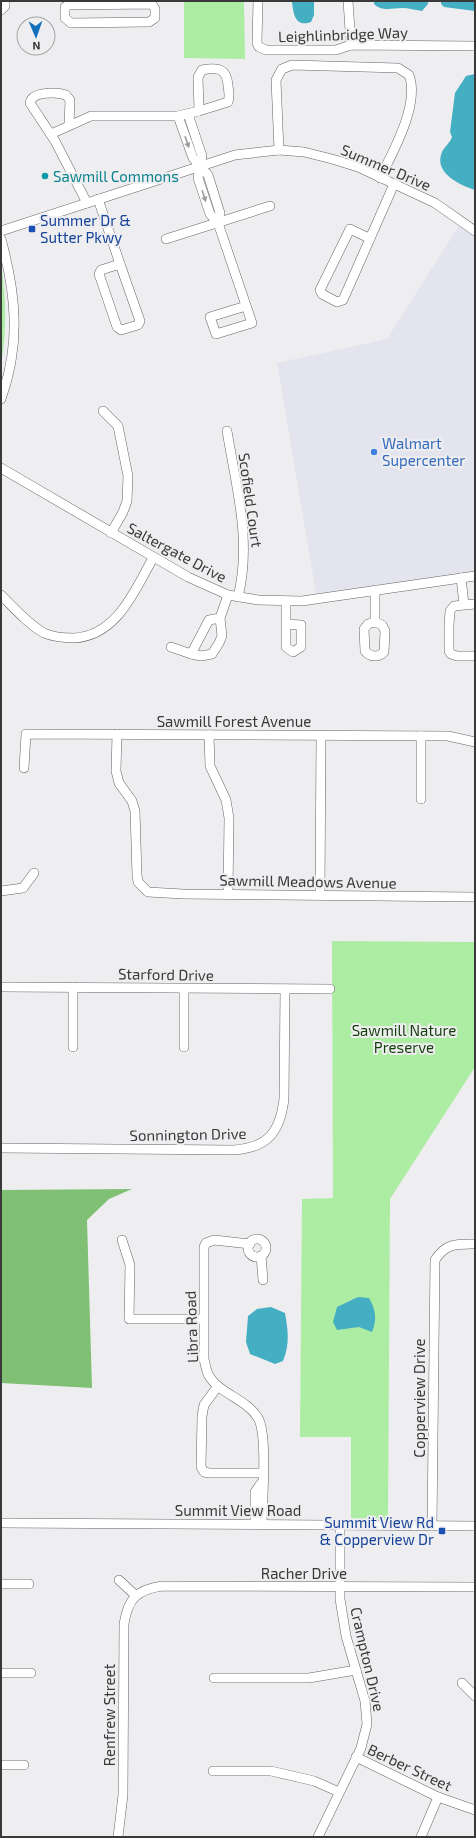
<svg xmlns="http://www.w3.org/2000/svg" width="476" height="1838" font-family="'Exo 2',sans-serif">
<rect width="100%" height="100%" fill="#eeeef0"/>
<polygon fill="#e3e4ee" points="462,221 475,231 475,576 317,599 277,363 387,339"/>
<g fill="#adeca3">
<polygon points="184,1 244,1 245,59 184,58"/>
<path d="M 1,262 C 6,296 7,331 1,365 Z"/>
<polygon points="332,941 475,942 475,1067 390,1199 388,1521 351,1520 351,1437 300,1437 302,1199 333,1198"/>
</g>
<polygon fill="#7fc075" points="132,1189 109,1199 87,1220 92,1388 1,1383 1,1190"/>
<g fill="#44aec2">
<path d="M 292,1 L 314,1 L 314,15 L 311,22 C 295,28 293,13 292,1 Z"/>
<path d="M 374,1 L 428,1 L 428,4 L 422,11 C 415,10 409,8 402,8 C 392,8 382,12 374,4 Z"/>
<polygon points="441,1 475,1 475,11 444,7 441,4"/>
<path d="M 475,74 L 475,190 C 460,185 433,173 442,152 C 444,147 450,143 452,137 L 450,132 L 455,93 L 466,76 Z"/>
<path d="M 358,1297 L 369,1298 C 376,1310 377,1320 372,1332 L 359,1327 L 337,1330 L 333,1322 L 337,1307 Z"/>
<path d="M 271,1307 L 285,1313 C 288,1330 290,1344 283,1361 L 275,1364 L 250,1354 L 246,1342 L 248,1316 L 257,1309 Z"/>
</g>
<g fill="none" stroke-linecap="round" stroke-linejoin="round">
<defs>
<g id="minor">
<polyline points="258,1 257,43 259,47 266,50 336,50 351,45 475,46"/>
<polyline points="348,1 351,45"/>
<polygon points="152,4 155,9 155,18 149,22 71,23 65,18 65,7 68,5"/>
<polyline points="1,10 5,6 5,1"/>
<path d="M 202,70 C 218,67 227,68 228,86 C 229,92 230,97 228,102 L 199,111 L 198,77 Z"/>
<polyline points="188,114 202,156 198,178 210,214 218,223 252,323 216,334 210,317 246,306"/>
<polyline points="178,116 193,158 208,175 220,213 218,223"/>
<path d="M 69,125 L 70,100 L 66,95 C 57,92 32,91 30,103 L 55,141 L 87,203"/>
<polyline points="51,134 91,116 178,116 199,111"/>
<path d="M 279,150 L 276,80 L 282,69 L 292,65 L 398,68 L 409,75 C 420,104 393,152 380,178"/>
<polyline points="98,199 120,264"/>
<polyline points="1,231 235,155 279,150 304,152 332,159 358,167 435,203 475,231"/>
<polyline points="369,238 350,229 320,290 322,294 337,302 343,300 394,184"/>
<path d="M 1,239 C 16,294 21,344 1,399"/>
<polyline points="166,239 270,206"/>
<polygon points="120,264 140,321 138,325 121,330 117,327 99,274 101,270"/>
<polyline points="103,411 118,426 128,476 127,501 123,512 111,533"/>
<path d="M 227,431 C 236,486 252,541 238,597"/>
<polyline points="1,468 188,577 228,595 258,600 302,601 475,576"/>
<polyline points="461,578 464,604"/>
<path d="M 1,595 C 14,608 28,624 44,633 C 53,637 64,638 74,638 C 117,636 135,590 153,558"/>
<polyline points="286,602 286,647 293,652 301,647 301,625 286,624"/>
<polyline points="475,604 454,606 450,611 449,625 449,651 451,654 457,656 475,656"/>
<polyline points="220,618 209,620 191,654 201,656 212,654 219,643 222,636 220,618 228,595"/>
<path d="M 375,622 L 382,625 L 385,631 L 384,652 C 378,658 370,657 365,651 L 364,629 L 368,624 Z"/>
<polyline points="375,622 375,590"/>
<polyline points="171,647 191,654"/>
<polyline points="117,734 116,771 119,783 132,801 135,811 137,875 138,882 148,892 183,894 475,897"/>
<polyline points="209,735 210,766 226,800 229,818 228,894"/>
<polyline points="421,736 421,799"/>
<polyline points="24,768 26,734 448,736 475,742"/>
<polyline points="1,891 23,888 34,873"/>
<polyline points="320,895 321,736"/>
<polyline points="1,987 330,989"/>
<polyline points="73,1047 73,987"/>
<polyline points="184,1047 184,989"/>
<path d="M 1,1148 L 233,1150 C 268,1148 280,1132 284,1099 L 285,989"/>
<circle cx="257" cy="1248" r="9"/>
<polyline points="122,1240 130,1265 129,1319 203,1319"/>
<path d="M 250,1244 L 214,1240 L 206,1243 L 204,1247 L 204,1359 C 205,1363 206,1369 208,1374 C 218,1394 246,1398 258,1418 C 268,1434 262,1503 262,1525"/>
<polyline points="261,1256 263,1280"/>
<polyline points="218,1386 204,1405 202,1416 201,1467 204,1472 209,1473 262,1473"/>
<polyline points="1,1523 475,1526"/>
<polyline points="255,1524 255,1492 262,1482"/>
<path d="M 432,1526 L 435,1260 C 446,1243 456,1244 475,1244"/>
<polyline points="119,1580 135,1595"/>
<polyline points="1,1584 29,1584"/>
<polyline points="1,1673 31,1673"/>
<polyline points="214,1678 309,1678 356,1670"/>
<polyline points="462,1683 475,1696"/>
<polyline points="356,1757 438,1797 475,1810"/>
<polyline points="1,1765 24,1765"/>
<polyline points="213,1771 271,1771 314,1781 339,1792"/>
<path d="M 118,1837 L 123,1795 L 124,1624 C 128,1599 136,1590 162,1586 L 475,1587"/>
<polyline points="318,1837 361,1748 367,1724 365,1701 346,1636 340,1599 340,1525"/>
<polyline points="421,1837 438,1797"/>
</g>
</defs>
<use href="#minor" stroke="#646466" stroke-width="10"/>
<use href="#minor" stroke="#fff" stroke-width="9"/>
</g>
<defs><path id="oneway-solid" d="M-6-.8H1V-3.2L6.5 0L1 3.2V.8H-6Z"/></defs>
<g fill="#9c9c9c">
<use href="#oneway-solid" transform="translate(187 142) rotate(71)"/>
<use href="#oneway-solid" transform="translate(204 196) rotate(72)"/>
</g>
<circle fill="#0f9aa8" stroke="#eeeef0" stroke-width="1.5" cx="45" cy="176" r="4"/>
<g fill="#1a4fb4" stroke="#eeeef0" stroke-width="1.5">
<rect x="28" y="225" width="8" height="8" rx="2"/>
<rect x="438" y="1527" width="8" height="8" rx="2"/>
</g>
<circle fill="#3f7fe0" stroke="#eeeef0" stroke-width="1.5" cx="374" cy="452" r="4"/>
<g text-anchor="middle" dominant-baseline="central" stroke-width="4" stroke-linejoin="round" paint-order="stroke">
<g font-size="15" fill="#39393a" stroke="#eeeef0">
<text transform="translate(343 34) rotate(-2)">Leighlinbridge Way</text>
<text transform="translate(386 167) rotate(23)">Summer Drive</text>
<text transform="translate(251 500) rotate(82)">Scofield Court</text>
<text transform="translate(177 552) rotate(28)">Saltergate Drive</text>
<text x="234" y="721">Sawmill Forest Avenue</text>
<text transform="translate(308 881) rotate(1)">Sawmill Meadows Avenue</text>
<text transform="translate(166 974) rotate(1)">Starford Drive</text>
<text transform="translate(188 1134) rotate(-1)">Sonnington Drive</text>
<text transform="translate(191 1327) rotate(-92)">Libra Road</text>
<text transform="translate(419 1398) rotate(-90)">Copperview Drive</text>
<text x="238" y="1510">Summit View Road</text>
<text x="304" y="1573">Racher Drive</text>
<text transform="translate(368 1659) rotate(77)">Crampton Drive</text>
<text transform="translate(109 1715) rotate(-90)">Renfrew Street</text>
<text transform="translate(410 1767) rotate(25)">Berber Street</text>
</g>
<g font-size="15" fill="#0d838f" stroke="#eeeef0" text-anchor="start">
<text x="53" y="176">Sawmill Commons</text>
</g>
<g font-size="15" fill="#164399" stroke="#eeeef0" text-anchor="start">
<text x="40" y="220">Summer Dr &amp;<tspan x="40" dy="17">Sutter Pkwy</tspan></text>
<text x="434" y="1522" text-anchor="end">Summit View Rd<tspan x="434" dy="17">&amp; Copperview Dr</tspan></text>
</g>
<g font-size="15" fill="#366cbe" stroke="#eeeef0" text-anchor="start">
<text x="382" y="443">Walmart<tspan x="382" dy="17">Supercenter</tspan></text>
</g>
<g font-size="15" fill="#133f0b" stroke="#eeeef0">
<text x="404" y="1030">Sawmill Nature<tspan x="404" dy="17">Preserve</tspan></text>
</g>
</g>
<rect width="476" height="1838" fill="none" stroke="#39393a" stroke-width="4"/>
<g transform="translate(36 36) rotate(178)"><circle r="19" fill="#eeeef0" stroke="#a6a6a7"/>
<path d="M0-3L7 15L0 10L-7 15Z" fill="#116fbc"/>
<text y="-6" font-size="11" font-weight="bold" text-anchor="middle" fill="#39393a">N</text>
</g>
</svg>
